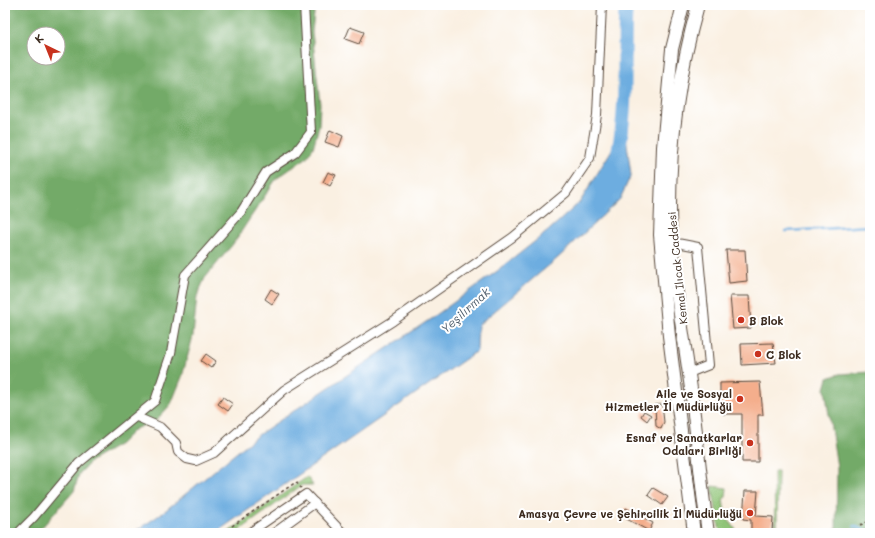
<svg xmlns="http://www.w3.org/2000/svg" width="875" height="538" font-family="Mali,sans-serif">
<rect width="100%" height="100%" fill="#fff"/>
<filter id="ink" filterUnits="userSpaceOnUse"><feTurbulence type="fractalNoise" baseFrequency=".025" numOctaves="2"/><feDisplacementMap in="SourceGraphic" scale="8" xChannelSelector="R" yChannelSelector="G"/><feConvolveMatrix kernelMatrix="1 2 1 2 8 2 1 2 1" color-interpolation-filters="sRGB"/></filter>
<filter id="wash" filterUnits="userSpaceOnUse"><feTurbulence type="fractalNoise" baseFrequency=".012" numOctaves="4" result="noise"/><feDisplacementMap in="SourceGraphic" scale="16" xChannelSelector="R" yChannelSelector="G"/><feGaussianBlur stdDeviation="0.9" result="paint"/><feColorMatrix in="noise" values="0 0 0 0 0 0 0 0 0 0 0 0 0 0 0 0 0 1.4 0 .05"/><feComposite in="paint" operator="in"/></filter>
<g filter="url(#wash)">
<rect width="100%" height="100%" fill="#faf0e2"/>
<g fill="#8fc477" stroke="#65774a">
<polygon points="774,471 778,471 777,533 775,533"/>
<polygon points="307,477 313,485 302,485 236,533 227,533"/>
<polygon points="712,486 727,488 726,497 723,499 725,514 738,533 720,533"/>
<polygon points="696,490 702,533 697,533 693,491"/>
</g>
<g fill="#73aa68" stroke="#576a43" fill-rule="evenodd">
<path d="M 5,5 L 315,5 L 312,32 L 320,104 L 319,126 L 313,148 L 306,158 L 276,179 L 233,244 L 205,278 L 197,296 L 193,336 L 182,377 L 171,404 L 150,427 L 144,425 L 135,429 L 120,444 L 91,461 L 79,474 L 74,491 L 37,533 L 5,533 ZM 34,34 L 58,34 L 58,58 L 34,58 Z"/>
<polygon points="870,372 870,533 836,533 837,467 825,389 828,378 839,374"/>
</g>
<polygon fill="#6dade0" stroke="#546c7f" points="625,128 631,175 620,199 559,257 478,325 477,351 215,533 133,533 161,514 258,435 432,318 500,269 548,231 580,202"/>
<g fill="none" stroke-linecap="round" stroke-linejoin="round">
<g stroke="#6dade0" stroke-width="2.5">
<polyline points="786,231 870,226"/>
<polyline points="854,526 870,533"/>
</g>
<path stroke="#6dade0" stroke-width="14" d="M 618,152 C 629,103 622,54 626,5"/>
</g>
<g id="blocks">
<g fill="#f4ae8c">
<polygon points="350,27 364,32 359,44 345,39"/>
<polygon points="330,130 343,136 339,147 325,142"/>
<polygon points="328,172 336,175 330,186 323,182"/>
<polygon points="726,250 745,250 747,281 729,283"/>
<polygon points="271,289 279,294 272,304 265,299"/>
<polygon points="730,296 749,296 751,328 733,329"/>
<polygon points="773,343 776,363 742,365 741,344"/>
<polygon points="206,354 216,361 211,368 201,361"/>
<polygon points="760,382 763,415 758,415 758,462 742,462 742,414 723,414 722,405 720,405 720,383"/>
<polygon points="223,397 233,404 228,411 218,404"/>
<polygon points="662,404 664,422 661,429 656,426 655,405"/>
<polygon points="644,411 651,415 647,421 641,416"/>
<polygon points="653,488 668,497 662,505 648,495"/>
<polygon points="745,491 758,491 756,516 773,517 772,532 751,531 751,520 743,519"/>
<polygon points="626,508 653,523 649,531 621,516"/>
</g>
</g>
</g>
<g filter="url(#ink)">
<use href="#blocks" fill-opacity="0" stroke="#58483b" stroke-width="1"/>
<g fill="none" stroke-linecap="round" stroke-linejoin="round">
<defs>
<g id="minor">
<polyline points="672,242 698,247 709,365 689,373"/>
<polyline points="137,417 160,427 176,443 178,452 187,459 196,461 214,453 284,390 393,321 513,237 566,193 590,158 597,115 602,5"/>
<polyline points="18,533 34,517 79,463 155,401 171,353 185,275 241,212 266,172 295,153 311,132 304,5"/>
<polyline points="249,533 306,494 343,533"/>
<polyline points="274,533 315,503"/>
</g>
<g id="highway">
<polyline points="683,5 672,49 663,147 660,235 669,336 694,533"/>
<path d="M 698,5 C 680,70 670,138 670,205 C 670,266 683,328 691,389 C 697,437 701,485 708,533"/>
</g>
</defs>
<use href="#minor" stroke="#58483b" stroke-width="10"/>
<use href="#highway" stroke="#58483b" stroke-width="14"/>
<g stroke="#58483b" stroke-width="1.5" stroke-dasharray="3 3" stroke-linecap="butt">
<polyline points="866,414 870,414"/>
<polyline points="860,525 870,521"/>
<polyline points="222,533 296,482 301,488"/>
</g>
<use href="#minor" stroke="#fff" stroke-width="8"/>
<use href="#highway" stroke="#fff" stroke-width="12"/>
</g>
</g>
<g fill="#c8321e" stroke="#fff" stroke-width="1.5">
<circle cx="741" cy="320" r="4"/>
<circle cx="758" cy="354" r="4"/>
<circle cx="740" cy="399" r="4"/>
<circle cx="750" cy="443" r="4"/>
<circle cx="750" cy="513" r="4"/>
</g>
<g text-anchor="middle" dominant-baseline="central" stroke-width="4" stroke-linejoin="round" paint-order="stroke">
<g font-size="11" fill="#3b2a1e" stroke="#fff">
<text transform="translate(677 268) rotate(-96)">Kemal Ilıcak Caddesi</text>
</g>
<g font-size="11" font-weight="bold" fill="#3b2a1e" stroke="#fff" text-anchor="end">
<text x="749" y="320" text-anchor="start">B Blok</text>
<text x="766" y="354" text-anchor="start">C Blok</text>
<text x="732" y="393">Aile ve Sosyal<tspan x="732" dy="13">Hizmetler İl Müdürlüğü</tspan></text>
<text x="742" y="437">Esnaf ve Sanatkarlar<tspan x="742" dy="13">Odaları Birliği</tspan></text>
<text x="742" y="513">Amasya Çevre ve Şehircilik İl Müdürlüğü</text>
</g>
<g font-size="12" font-style="italic" fill="#4f5e6c" stroke="#fff">
<text transform="translate(465 310) rotate(-42)">Yeşilırmak</text>
</g>
</g>
<rect width="875" height="538" fill="none" stroke="#fff" stroke-width="20"/>
<g transform="translate(46 46) rotate(317)"><circle r="19" fill="#ffffff" stroke="#b1aaa5"/>
<path d="M0-3L7 15L0 10L-7 15Z" fill="#c8321e"/>
<text y="-6" font-size="11" font-weight="bold" text-anchor="middle" fill="#3b2a1e">K</text>
</g>
</svg>
